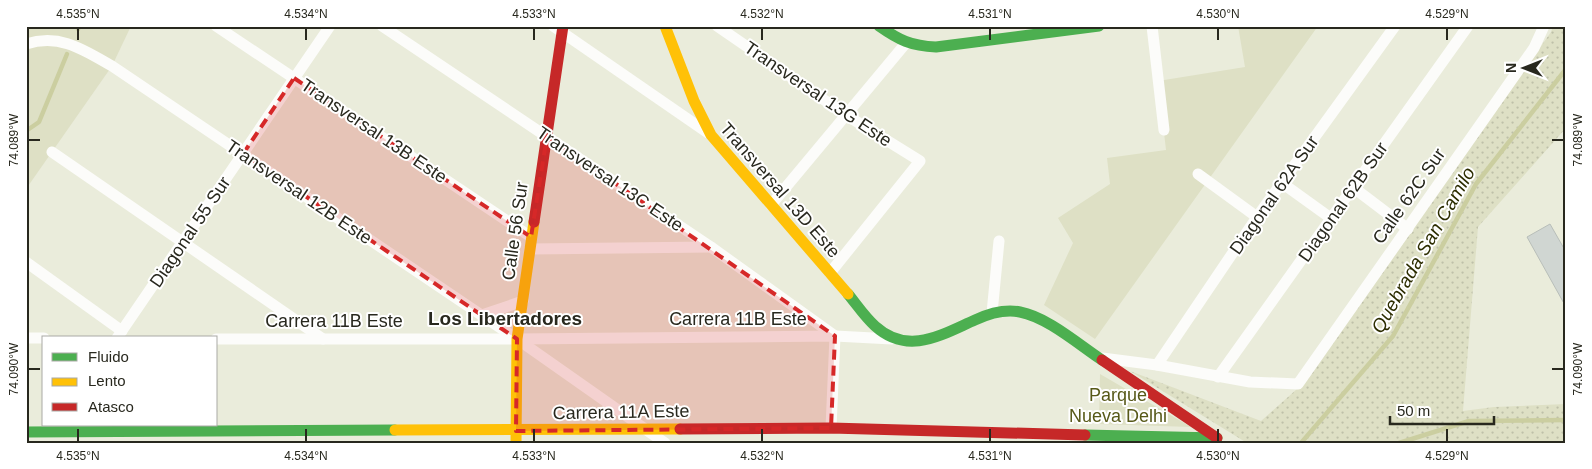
<svg xmlns="http://www.w3.org/2000/svg" width="1592" height="469" font-family="Arial,sans-serif">
<defs>
<pattern id="grass-dots" width="8" height="8" patternUnits="userSpaceOnUse" patternTransform="scale(1.25)"><rect width="8" height="8" fill="#dee0c5"/><path d="M2 2h.1M6 6h.1" fill="none" stroke="#bec0a9" stroke-width="1.8" stroke-linecap="round"/></pattern>
</defs>
<rect width="100%" height="100%" fill="#eaecdb"/>
<polygon fill="url(#grass-dots)" points="1553,26 1566,26 1566,128 1478,227 1463,411 1494,407 1566,404 1566,443 1247,443 1130,371 1261,421 1306,381 1413,227 1551,32"/>
<g fill="#dee0c5">
<polygon points="26,26 131,26 112,66 26,189"/>
<polygon points="1238,26 1318,26 1095,339 1044,305 1073,243 1058,218 1110,184 1107,158 1166,150 1158,81 1245,67"/>
<polygon points="1100,374 1191,427 1099,424"/>
</g>
<g fill="none" stroke-linecap="round" stroke-linejoin="round">
<g stroke="#cbcea0" stroke-width="4.5">
<polyline points="78,29 79,26"/>
<polyline points="26,131 39,122 67,54"/>
<polyline points="1301,443 1393,336 1476,184 1566,69"/>
<polyline points="1399,443 1469,421 1566,420"/>
</g>
</g>
<polygon fill="#d0d6d2" stroke="#b8beb9" points="1550,224 1566,252 1566,307 1527,237"/>
<g fill="none" stroke-linecap="round" stroke-linejoin="round">
<g stroke="#fcfcfa" stroke-width="11">
<polyline points="216,26 531,237"/>
<polyline points="382,26 711,247 835,336 831,428"/>
<polyline points="553,26 708,133"/>
<polyline points="717,26 846,115 920,161 830,273"/>
<polyline points="1152,26 1164,130"/>
<path d="M 26,44 C 60,33 84,50 112,66 L 517,339 L 665,443"/>
<polyline points="52,152 323,339"/>
<polyline points="1198,174 1257,217"/>
<polyline points="1282,183 1332,219"/>
<polyline points="1354,188 1408,229"/>
<polyline points="771,205 906,43"/>
<polyline points="530,249 711,247"/>
<polyline points="26,262 122,331"/>
<polyline points="992,313 999,241"/>
<polyline points="482,315 523,301"/>
<polyline points="26,338 44,338"/>
<polyline points="117,338 330,26"/>
<polyline points="216,339 517,339 835,336 892,339"/>
<polyline points="1102,358 1157,365 1250,382 1298,384 1534,48 1544,26"/>
<polyline points="1157,365 1257,217 1395,26"/>
<polyline points="1218,377 1468,26"/>
</g>
<g stroke="#4caf50" stroke-width="11">
<path d="M 879,26 C 899,40 911,46 936,47 L 1099,26"/>
<path d="M 848,294 C 857,305 865,317 875,326 C 908,356 941,335 975,320 C 988,314 1005,309 1020,312 C 1047,317 1078,344 1102,360"/>
<polyline points="26,432 395,430"/>
<polyline points="1085,435 1217,438"/>
</g>
<g stroke="#ffc107" stroke-width="11">
<polyline points="665,26 694,101 711,135 848,294"/>
<polyline points="395,430 680,429"/>
<polyline points="516,443 517,339 534,222"/>
</g>
<g stroke="#c62828" stroke-width="11">
<polyline points="534,222 563,26"/>
<polyline points="1102,360 1217,438"/>
<polyline points="680,429 831,428 1085,435"/>
</g>
</g>
<path fill="#d62828" fill-opacity="0.2" stroke="#d62828" stroke-width="4" stroke-dasharray="10 6" stroke-linejoin="round" d="M 294,78 L 531,237 L 547,136 L 835,336 L 831,428 L 516,431 L 517,339 L 243,154 Z"/>
<path fill="none" stroke="#28281e" stroke-width="2" d="M 78,28 L 78,40M 306,28 L 306,40M 534,28 L 534,40M 762,28 L 762,40M 990,28 L 990,40M 1218,28 L 1218,40M 1447,28 L 1447,40M 28,140 L 40,140M 1552,140 L 1564,140M 28,369 L 40,369M 1552,369 L 1564,369M 78,429 L 78,442M 306,429 L 306,442M 534,429 L 534,442M 762,429 L 762,442M 990,429 L 990,442M 1218,429 L 1218,442M 1447,429 L 1447,442"/>
<g text-anchor="middle" dominant-baseline="central" stroke-width="4" stroke-linejoin="round" paint-order="stroke">
<g font-size="18" fill="#28281e" stroke="#fff">
<text transform="translate(818 94) rotate(34)">Transversal 13G Este</text>
<text transform="translate(374 131) rotate(34)">Transversal 13B Este</text>
<text transform="translate(610 179) rotate(34)">Transversal 13C Este</text>
<text transform="translate(780 190) rotate(49)">Transversal 13D Este</text>
<text transform="translate(299 192) rotate(34)">Transversal 12B Este</text>
<text transform="translate(1274 195) rotate(-55)">Diagonal 62A Sur</text>
<text transform="translate(1409 196) rotate(-55)">Calle 62C Sur</text>
<text transform="translate(1343 202) rotate(-55)">Diagonal 62B Sur</text>
<text transform="translate(515 231) rotate(-82)">Calle 56 Sur</text>
<text transform="translate(190 232) rotate(-56)">Diagonal 55 Sur</text>
<text x="738" y="319">Carrera 11B Este</text>
<text x="334" y="321">Carrera 11B Este</text>
<text transform="translate(621 412) rotate(-1)">Carrera 11A Este</text>
</g>
<g font-size="18" fill="#575918" stroke="#fff">
<text x="1118" y="395">Parque<tspan x="1118" dy="21">Nueva Delhi</tspan></text>
</g>
<g font-size="19" font-style="italic" fill="#2c2d00" stroke="#fff">
<text transform="translate(1423 250) rotate(-60)">Quebrada San Camilo</text>
</g>
<g font-size="19" font-weight="bold" fill="#28281e" stroke="#fff">
<text x="505" y="318">Los Libertadores</text>
</g>
</g>
<rect width="1592" height="469" fill="none" stroke="#ffffff" stroke-width="55"/>
<rect x="42" y="336" width="175" height="90" fill="#ffffff" stroke="#a9a9a5"/>
<rect x="52" y="353" width="25" height="8" fill="#4caf50" stroke="#a9a9a5"/>
<text x="88" y="362" font-size="15" fill="#28281e">Fluido</text>
<rect x="52" y="378" width="25" height="8" fill="#ffc107" stroke="#a9a9a5"/>
<text x="88" y="386" font-size="15" fill="#28281e">Lento</text>
<rect x="52" y="403" width="25" height="8" fill="#c62828" stroke="#a9a9a5"/>
<text x="88" y="412" font-size="15" fill="#28281e">Atasco</text>
<g transform="translate(1524 68) rotate(270)" stroke="#ffffff" stroke-width="4" paint-order="stroke">
<path d="M0-4L9 19L0 12L-9 19Z" fill="#28281e"/>
<text y="-8" font-size="14" font-weight="bold" text-anchor="middle" fill="#28281e">N</text>
</g>
<path d="M1390 416v8h104v-8" fill="none" stroke="#28281e" stroke-width="2.5"/>
<text x="1397" y="416" font-size="15" fill="#28281e" stroke="#ffffff" stroke-width="4" paint-order="stroke">50 m</text>
<rect x="28" y="28" width="1536" height="414" fill="none" stroke="#28281e" stroke-width="2"/>
<g font-size="12" text-anchor="middle" fill="#28281e">
<text x="78" y="18">4.535°N</text>
<text x="306" y="18">4.534°N</text>
<text x="534" y="18">4.533°N</text>
<text x="762" y="18">4.532°N</text>
<text x="990" y="18">4.531°N</text>
<text x="1218" y="18">4.530°N</text>
<text x="1447" y="18">4.529°N</text>
<text transform="translate(1578 140) rotate(-90)" y="4">74.089°W</text>
<text transform="translate(14 140) rotate(-90)" y="4">74.089°W</text>
<text transform="translate(1578 369) rotate(-90)" y="4">74.090°W</text>
<text transform="translate(14 369) rotate(-90)" y="4">74.090°W</text>
<text x="78" y="460">4.535°N</text>
<text x="306" y="460">4.534°N</text>
<text x="534" y="460">4.533°N</text>
<text x="762" y="460">4.532°N</text>
<text x="990" y="460">4.531°N</text>
<text x="1218" y="460">4.530°N</text>
<text x="1447" y="460">4.529°N</text>
</g>
</svg>
